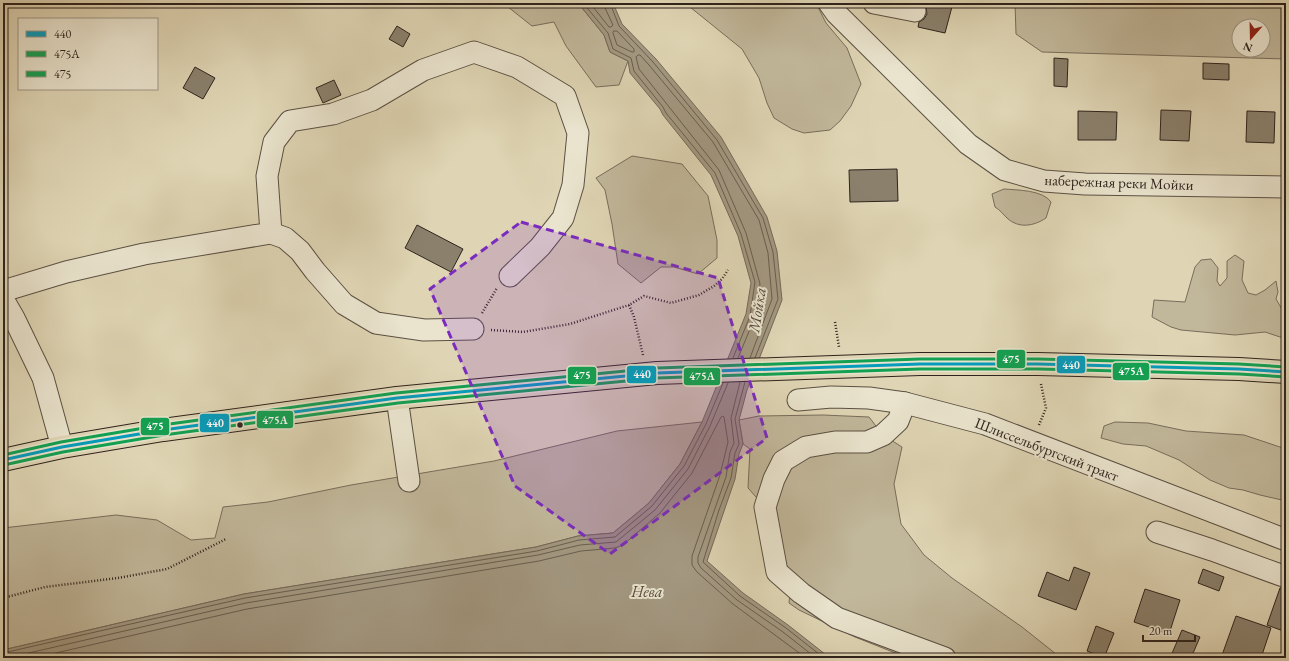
<svg xmlns="http://www.w3.org/2000/svg" width="1289" height="661" font-family="'EB Garamond',serif">
<rect width="100%" height="100%" fill="#dfd5b4"/>
<filter id="stains"><feTurbulence type="fractalNoise" baseFrequency=".005" numOctaves="4"/><feColorMatrix values="0 0 0 0 .2 0 0 0 0 .09 0 0 0 0 .02 0 0 0 .5 -.17"/></filter>
<radialGradient id="worn" r=".72"><stop offset=".6" stop-color="#630" stop-opacity="0"/><stop offset="1" stop-color="#630" stop-opacity=".3"/></radialGradient>
<g fill="#c1b79a" stroke="#786d5c" fill-rule="evenodd">
<polygon points="503,3 578,3 604,35 610,52 628,61 619,85 596,87 566,46 554,22 532,26"/>
<polygon points="685,3 816,3 826,23 847,48 861,84 851,106 840,121 830,130 804,133 792,129 774,118 767,103 759,78 742,49"/>
<path d="M 1015,3 L 1286,3 L 1286,59 L 1042,52 L 1016,34 ZM 1239,26 L 1263,26 L 1263,50 L 1239,50 Z"/>
<polygon points="632,156 682,164 708,196 717,240 717,258 698,274 674,267 661,267 641,283 618,264 612,224 605,190 596,178"/>
<path d="M 1004,189 C 1017,190 1043,190 1051,202 L 1046,218 C 1034,226 1019,229 1007,218 C 1003,214 1000,210 995,207 L 992,194 Z"/>
<polygon points="1235,255 1244,261 1242,280 1248,293 1256,295 1265,290 1276,281 1278,292 1276,299 1283,311 1286,313 1286,339 1265,332 1235,335 1181,330 1171,327 1152,317 1154,300 1185,302 1195,267 1201,260 1211,259 1218,268 1217,281 1220,286 1227,278 1227,261"/>
<polygon points="823,415 869,417 883,435 902,447 894,484 901,524 924,555 952,578 1022,627 1061,658 908,658 855,637 799,610 789,603 790,592 765,507 748,488 750,449 743,444 739,420 759,416"/>
<polygon points="702,422 680,464 649,503 613,533 578,536 536,547 244,594 3,650 3,528 116,515 157,520 191,540 215,538 223,507 268,502 351,485 494,461 617,431"/>
<polygon points="1115,422 1148,423 1186,431 1244,435 1286,449 1286,501 1260,495 1243,490 1229,488 1210,480 1179,460 1146,446 1123,444 1101,438 1104,426"/>
</g>
<polygon fill="#a39881" stroke="#746959" points="578,3 613,3 622,24 656,59 721,137 767,217 777,251 782,300 747,390 739,420 743,444 739,454 735,479 707,561 743,593 788,625 830,658 3,658 3,650 244,594 536,547 578,536 613,533 649,503 680,464 702,422 746,314 751,283 738,236 711,175 663,115 660,109 630,73 628,61 610,52 604,35"/>
<g fill="none" stroke-linecap="round" stroke-linejoin="round">
<g stroke="#685e4f" stroke-width="1">
<polyline points="583,3 608,33 613,49 631,58 634,71 663,107 666,113 715,173 741,234 755,282 750,316 733,358"/>
<polyline points="590,3 609,27 611,27 613,25 605,8 605,3"/>
<polyline points="610,3 619,26 653,62 717,140 763,218 773,252 778,299 755,358"/>
<polygon points="614,31 617,31 634,49 634,52 632,52 617,45 613,33"/>
<polyline points="738,358 755,317 760,284 746,233 719,170 639,69 636,57 638,55 640,55 649,65 713,142 759,220 768,253 772,299 750,358"/>
<polyline points="740,382 731,418 734,443 730,452 726,477 698,557 698,563 701,568 737,600 783,632 816,658"/>
<polyline points="745,382 735,419 739,444 735,453 731,478 719,510 703,562 740,596 786,628 824,658"/>
<polyline points="3,653 245,598 537,551 579,540 615,537 652,506 684,466 706,424 723,383"/>
<polyline points="7,658 246,603 538,555 580,545 616,542 655,510 688,469 710,426 728,383"/>
<polyline points="34,658 247,609 539,561 581,551 615,548 623,545 660,513 692,473 721,417 723,416 724,417 728,442 720,475 692,556 692,565 697,572 733,604 806,658"/>
</g>
</g>
<g fill="#8a806c" stroke="#2e231d">
<polygon points="924,3 953,3 945,33 918,27 919,22 924,19 927,14 926,7"/>
<polygon points="397,26 410,34 403,47 389,39"/>
<polygon points="1054,58 1068,59 1067,87 1054,86"/>
<polygon points="1203,63 1229,64 1229,80 1203,79"/>
<polygon points="195,67 215,78 203,99 183,88"/>
<polygon points="334,80 341,95 323,103 316,88"/>
<polygon points="1161,110 1191,111 1189,141 1160,140"/>
<polygon points="1078,111 1117,112 1116,140 1078,140"/>
<polygon points="1247,111 1275,112 1274,143 1246,142"/>
<polygon points="897,169 898,201 850,202 849,170"/>
<polygon points="417,225 463,249 451,272 405,248"/>
<polygon points="1074,567 1090,573 1076,610 1038,596 1047,572 1069,581"/>
<polygon points="1203,569 1224,577 1219,591 1198,583"/>
<polygon points="1280,588 1286,589 1286,632 1267,625"/>
<polygon points="1145,589 1180,600 1169,634 1134,622"/>
<polygon points="1236,616 1271,628 1261,658 1221,658"/>
<polygon points="1096,626 1114,633 1104,658 1087,651"/>
<polygon points="1182,630 1200,637 1191,658 1170,658"/>
</g>
<g fill="none" stroke-linecap="round" stroke-linejoin="round">
<defs>
<g id="minor">
<polyline points="829,3 836,13 968,144 1005,170 1044,181 1085,184 1286,187"/>
<polyline points="874,3 915,11"/>
<polyline points="271,233 285,238 300,251 315,271 344,304 376,323 424,330 473,329"/>
<polyline points="3,291 66,272 144,254 271,233 267,176 274,142 290,121 333,114 372,100 423,70 474,52 517,67 565,96 578,133 573,185 563,218 540,247 510,276"/>
<polyline points="3,299 14,318 43,378 62,447"/>
<polyline points="397,398 409,481"/>
<polyline points="798,400 831,397 869,398 905,403 985,424 1286,540"/>
<polyline points="905,403 898,421 883,435 867,442 835,442 806,447 783,461 774,479 765,507 777,572 801,593 837,618 945,658"/>
<polyline points="1157,532 1212,550 1286,577"/>
</g>
<polyline id="major" points="3,460 62,447 163,430 397,398 657,373 920,364 1038,364 1239,369 1286,372"/>
</defs>
<use href="#minor" stroke="#5a5043" stroke-width="23"/>
<use href="#major" stroke="#2e231d" stroke-width="24"/>
<g stroke="#2e231d" stroke-width="2.5" stroke-dasharray="1 2" stroke-linecap="butt">
<polyline points="482,313 497,288"/>
<polyline points="835,322 839,347"/>
<polyline points="491,330 523,332 570,324 629,305"/>
<polyline points="643,355 634,317 629,305 644,296 671,303 699,295 714,286 722,279 728,270"/>
<polyline points="1039,425 1046,408 1041,384"/>
<polyline points="3,598 45,587 118,578 167,569 226,539"/>
</g>
<use href="#minor" stroke="#eae4ce" stroke-width="21"/>
<use href="#major" stroke="#dfd5b4" stroke-width="22"/>
<defs>
<polyline id="bus-1" points="3,460 62,447 163,430 397,398 657,373 920,364 1038,364 1239,369 1286,372"/>
<polyline id="bus-2" points="4,465 63,452 164,435 398,403 657,378 920,369 1038,369 1239,374 1286,377"/>
<polyline id="bus-3" points="3,455 61,442 162,425 396,393 657,368 920,359 1038,359 1239,364 1286,367"/>
</defs>
<use href="#bus-1" stroke="#eae4ce" stroke-width="6"/>
<use href="#bus-2" stroke="#eae4ce" stroke-width="6"/>
<use href="#bus-3" stroke="#eae4ce" stroke-width="6"/>
<use href="#bus-1" stroke="#059cbc" stroke-width="3"/>
<use href="#bus-2" stroke="#12a152" stroke-width="3"/>
<use href="#bus-3" stroke="#12a152" stroke-width="3"/>
</g>
<path fill="#7b2cbf" fill-opacity="0.2" stroke="#7b2cbf" stroke-width="3" stroke-dasharray="8 5" stroke-linejoin="round" d="M 521,222 L 718,278 L 767,438 L 610,554 L 515,486 L 430,289 Z"/>
<circle fill="#2e231d" stroke="#eae4ce" stroke-width="1.5" cx="240" cy="425" r="3.5"/>
<g text-anchor="middle" dominant-baseline="central" stroke-width="4" stroke-linejoin="round" paint-order="stroke">
<g font-size="15" fill="#2e231d" stroke="#eae4ce">
<text transform="translate(1119 182) rotate(2)">набережная реки Мойки</text>
<text transform="translate(1047 449) rotate(21)">Шлиссельбургский тракт</text>
</g>
<g font-size="16" font-style="italic" fill="#574c40" stroke="#eae4ce">
<text transform="translate(757 310) rotate(-81)">Мойка</text>
<text x="647" y="591">Нева</text>
</g>
</g>
<g stroke="#eae4ce" stroke-width="1.5">
<rect x="996" y="349" width="30" height="20" rx="4" fill="#12a152"/>
<rect x="1056" y="355" width="30" height="19" rx="4" fill="#059cbc"/>
<rect x="1112" y="362" width="38" height="19" rx="4" fill="#12a152"/>
<rect x="626" y="365" width="31" height="19" rx="4" fill="#059cbc"/>
<rect x="567" y="366" width="30" height="19" rx="4" fill="#12a152"/>
<rect x="683" y="367" width="38" height="19" rx="4" fill="#12a152"/>
<rect x="256" y="410" width="38" height="19" rx="4" fill="#12a152"/>
<rect x="199" y="413" width="31" height="20" rx="4" fill="#059cbc"/>
<rect x="140" y="417" width="30" height="19" rx="4" fill="#12a152"/>
</g>
<g font-size="11" text-anchor="middle" font-weight="bold" fill="#fff">
<text x="1011" y="363">475</text>
<text x="1071" y="369">440</text>
<text x="1131" y="375">475А</text>
<text x="642" y="378">440</text>
<text x="582" y="379">475</text>
<text x="702" y="380">475А</text>
<text x="275" y="424">475А</text>
<text x="215" y="427">440</text>
<text x="155" y="430">475</text>
</g>
<rect width="1289" height="661" fill="none" stroke="#dfd5b4" stroke-width="16"/>
<rect x="4" y="4" width="1281" height="653" fill="none" stroke="#2e231d" stroke-width="2"/>
<rect x="8" y="8" width="1273" height="645" fill="none" stroke="#2e231d"/>
<rect x="18" y="18" width="140" height="72" fill="#eae4ce" stroke="#9f9787"/>
<rect x="26" y="31" width="20" height="6" fill="#059cbc" stroke="#9f9787"/>
<text x="54" y="38" font-size="12" fill="#2e231d">440</text>
<rect x="26" y="51" width="20" height="6" fill="#12a152" stroke="#9f9787"/>
<text x="54" y="58" font-size="12" fill="#2e231d">475А</text>
<rect x="26" y="71" width="20" height="6" fill="#12a152" stroke="#9f9787"/>
<text x="54" y="78" font-size="12" fill="#2e231d">475</text>
<g transform="translate(1251 38) rotate(200)"><circle r="19" fill="#eae4ce" stroke="#9f9787"/>
<path d="M0-3L7 15L0 10L-7 15Z" fill="#8f2418"/>
<text y="-6" font-size="11" font-weight="bold" text-anchor="middle" fill="#2e231d">N</text>
</g>
<path d="M1143 635v6h52v-6" fill="none" stroke="#2e231d" stroke-width="2"/>
<text x="1149" y="635" font-size="12" fill="#2e231d" stroke="#eae4ce" stroke-width="3" paint-order="stroke">20 m</text>
<rect width="100%" height="100%" filter="url(#stains)"/>
<rect width="100%" height="100%" fill="url(#worn)"/>
</svg>
